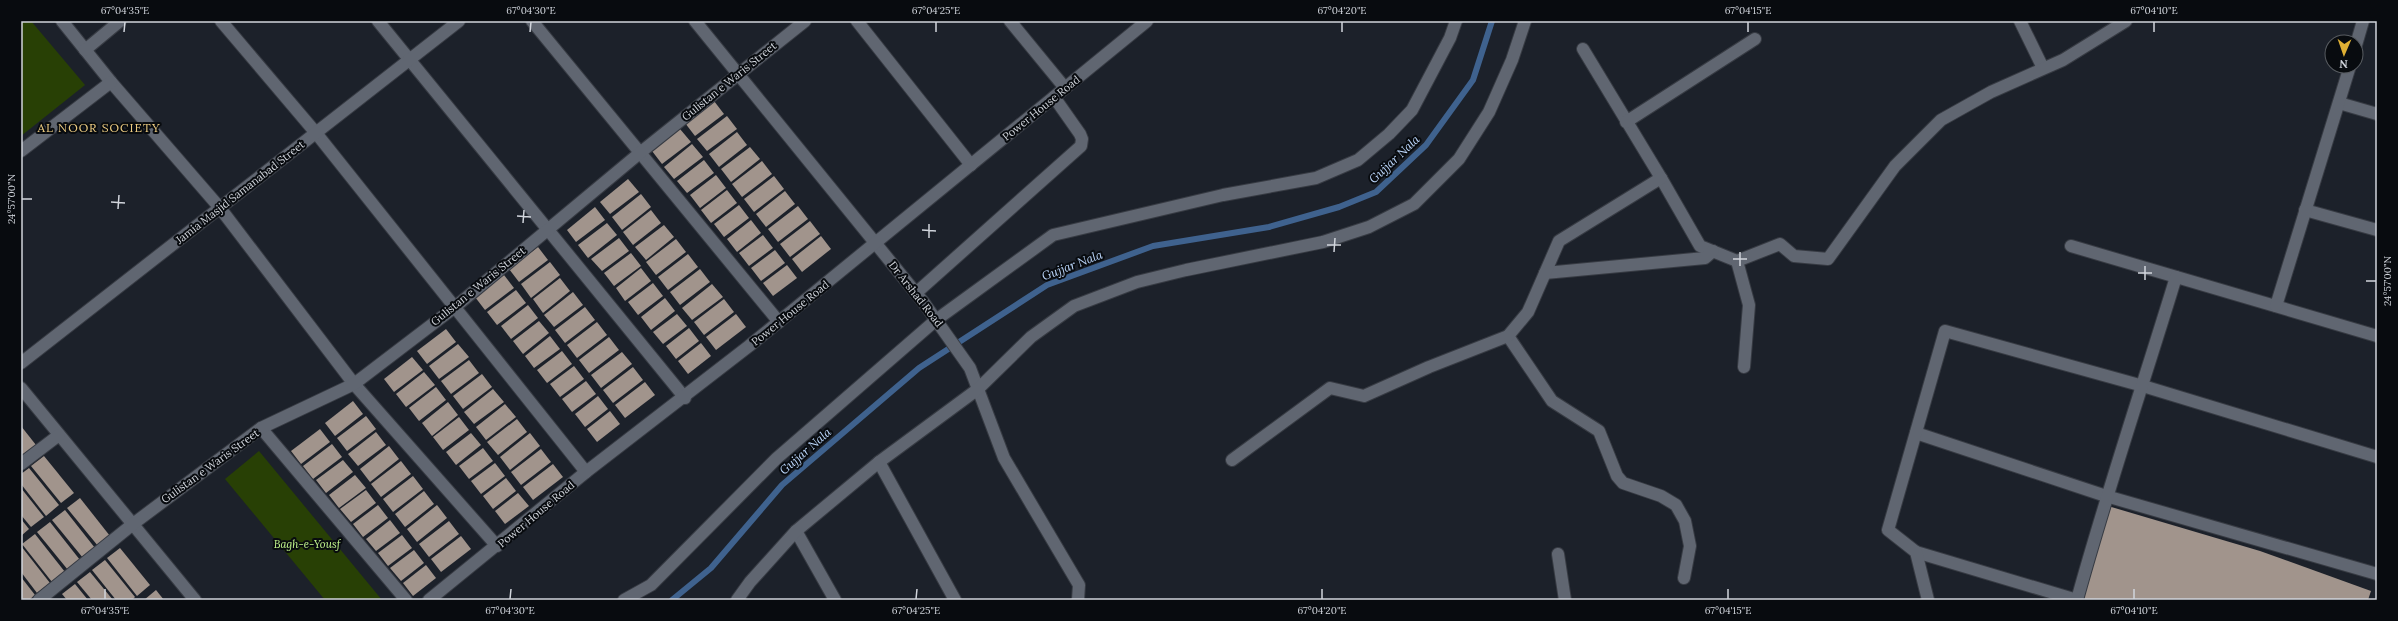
<svg xmlns="http://www.w3.org/2000/svg" width="2398" height="621" font-family="Lora,serif">
<rect width="100%" height="100%" fill="#1c212a"/>
<g fill="#284005">
<polygon points="21,21 31,21 85,85 21,136"/>
<polygon points="259,451 382,600 325,600 225,479"/>
</g>
<g fill="none" stroke-linecap="round" stroke-linejoin="round">
<polyline stroke="#3f628e" stroke-width="6" points="672,600 711,568 782,485 919,368 1047,285 1153,246 1269,227 1339,207 1376,192 1426,145 1473,80 1492,21"/>
</g>
<g fill="#a1948c">
<polygon points="714,101 724,114 695,136 685,123"/>
<polygon points="727,116 737,129 707,151 697,139"/>
<polygon points="680,129 691,142 662,164 652,151"/>
<polygon points="737,132 747,145 719,167 709,154"/>
<polygon points="692,144 703,157 674,179 664,167"/>
<polygon points="750,147 760,159 731,182 721,169"/>
<polygon points="704,160 714,173 687,193 677,181"/>
<polygon points="762,161 772,174 742,197 732,184"/>
<polygon points="716,175 726,188 700,208 690,195"/>
<polygon points="774,176 784,189 754,212 744,199"/>
<polygon points="628,179 639,192 610,214 600,202"/>
<polygon points="727,190 737,203 711,223 701,210"/>
<polygon points="785,191 795,204 766,227 756,214"/>
<polygon points="641,194 651,207 622,230 612,217"/>
<polygon points="739,205 749,218 724,237 714,224"/>
<polygon points="798,206 808,219 778,242 768,229"/>
<polygon points="595,207 605,220 576,242 567,230"/>
<polygon points="651,210 661,223 633,245 623,232"/>
<polygon points="751,220 761,233 737,252 727,239"/>
<polygon points="810,221 820,234 790,257 780,244"/>
<polygon points="607,223 617,235 588,258 578,245"/>
<polygon points="664,225 674,237 646,260 635,247"/>
<polygon points="763,235 773,248 749,266 739,253"/>
<polygon points="821,236 831,249 802,272 792,259"/>
<polygon points="619,238 629,251 602,271 591,259"/>
<polygon points="676,239 686,252 656,275 646,262"/>
<polygon points="538,247 548,260 519,282 509,269"/>
<polygon points="775,250 785,263 761,281 751,268"/>
<polygon points="631,253 641,266 614,286 604,273"/>
<polygon points="688,254 698,267 668,290 658,277"/>
<polygon points="550,262 560,275 531,298 521,284"/>
<polygon points="787,265 797,278 773,296 763,283"/>
<polygon points="641,268 651,281 625,301 616,288"/>
<polygon points="700,269 710,282 680,305 670,292"/>
<polygon points="504,275 514,288 485,310 475,297"/>
<polygon points="560,278 570,291 543,313 533,299"/>
<polygon points="653,283 663,296 638,315 628,302"/>
<polygon points="712,284 723,297 692,320 682,308"/>
<polygon points="516,290 526,303 497,325 487,312"/>
<polygon points="573,292 583,305 554,327 544,315"/>
<polygon points="665,298 675,311 651,330 641,317"/>
<polygon points="724,299 734,312 704,335 694,322"/>
<polygon points="528,305 538,318 511,339 501,326"/>
<polygon points="585,307 595,320 565,343 555,330"/>
<polygon points="677,314 687,326 663,344 653,332"/>
<polygon points="736,314 746,327 716,350 706,337"/>
<polygon points="539,321 549,333 523,354 513,341"/>
<polygon points="597,322 607,335 577,358 567,345"/>
<polygon points="689,328 699,341 676,359 666,346"/>
<polygon points="446,329 456,342 427,364 417,351"/>
<polygon points="550,336 560,349 534,368 525,356"/>
<polygon points="609,337 619,350 589,373 579,360"/>
<polygon points="701,343 711,356 688,374 678,361"/>
<polygon points="458,344 469,357 439,379 429,366"/>
<polygon points="562,351 572,364 547,383 537,370"/>
<polygon points="622,352 632,364 601,388 591,375"/>
<polygon points="412,357 423,370 394,392 384,379"/>
<polygon points="469,360 479,373 451,394 441,381"/>
<polygon points="574,366 584,379 560,397 550,384"/>
<polygon points="633,367 643,380 613,403 603,390"/>
<polygon points="424,372 435,385 406,407 396,394"/>
<polygon points="482,374 492,387 463,409 453,396"/>
<polygon points="586,381 596,394 572,412 562,399"/>
<polygon points="645,382 655,395 625,418 615,405"/>
<polygon points="436,387 446,400 419,421 409,408"/>
<polygon points="493,389 504,402 474,424 464,412"/>
<polygon points="598,396 608,409 585,427 575,414"/>
<polygon points="353,401 363,414 335,436 325,423"/>
<polygon points="448,402 458,415 432,436 422,423"/>
<polygon points="505,404 516,417 486,440 476,427"/>
<polygon points="610,411 620,424 597,442 587,429"/>
<polygon points="366,416 376,429 347,451 337,438"/>
<polygon points="459,417 469,430 443,450 433,437"/>
<polygon points="517,419 527,432 498,455 487,442"/>
<polygon points="21,426 36,445 23,455 21,452"/>
<polygon points="320,429 330,442 301,464 291,451"/>
<polygon points="376,432 386,445 358,466 348,454"/>
<polygon points="471,433 481,445 456,465 446,452"/>
<polygon points="530,433 540,446 510,470 500,457"/>
<polygon points="332,444 342,457 313,479 303,466"/>
<polygon points="389,446 399,459 370,482 360,469"/>
<polygon points="483,448 493,461 469,479 459,466"/>
<polygon points="541,449 551,462 521,485 511,472"/>
<polygon points="44,456 74,493 61,503 31,466"/>
<polygon points="343,460 353,472 326,493 316,480"/>
<polygon points="401,461 411,474 381,497 371,484"/>
<polygon points="495,463 505,476 481,494 471,481"/>
<polygon points="553,464 563,477 533,500 523,487"/>
<polygon points="29,468 59,505 46,516 21,484 21,474"/>
<polygon points="355,475 366,488 339,508 329,495"/>
<polygon points="413,476 423,489 393,512 383,499"/>
<polygon points="506,478 516,491 493,509 483,496"/>
<polygon points="21,488 44,517 31,527 21,515"/>
<polygon points="366,490 376,503 351,522 340,509"/>
<polygon points="424,491 434,504 405,527 395,514"/>
<polygon points="518,493 529,506 505,524 495,511"/>
<polygon points="80,498 110,536 98,546 67,508"/>
<polygon points="378,505 388,518 363,537 353,524"/>
<polygon points="437,505 447,518 417,542 407,529"/>
<polygon points="2108,506 2260,551 2371,591 2368,600 2080,600"/>
<polygon points="65,510 95,548 83,558 52,520"/>
<polygon points="21,519 29,529 21,536"/>
<polygon points="390,520 400,533 376,551 366,539"/>
<polygon points="449,521 459,534 429,557 419,544"/>
<polygon points="50,522 80,560 68,570 37,532"/>
<polygon points="35,534 65,572 52,582 22,544"/>
<polygon points="402,535 412,548 388,566 378,553"/>
<polygon points="461,536 471,549 441,572 431,559"/>
<polygon points="21,546 50,583 37,593 21,572"/>
<polygon points="120,548 150,585 137,596 107,558"/>
<polygon points="414,550 424,563 401,581 390,568"/>
<polygon points="105,560 135,597 132,600 116,600 92,570"/>
<polygon points="426,565 436,578 413,596 403,583"/>
<polygon points="90,572 113,600 92,600 77,582"/>
<polygon points="21,577 35,595 29,600 21,600"/>
<polygon points="75,584 88,600 67,600 62,594"/>
<polygon points="156,590 164,600 144,600"/>
</g>
<g fill="none" stroke-linecap="round" stroke-linejoin="round">
<defs>
<g id="minor">
<polyline points="62,21 111,82 220,208 354,384 497,546"/>
<polyline points="221,21 316,133 586,472"/>
<polyline points="378,21 685,398"/>
<polyline points="532,21 779,322"/>
<polyline points="695,21 924,303 970,368 1004,458 1079,585 1078,600"/>
<polyline points="857,21 971,165"/>
<polyline points="1010,21 1065,88"/>
<polyline points="2020,21 2043,68"/>
<polyline points="2356,45 2363,21"/>
<polyline points="1583,49 1661,178 1700,246 1737,261 1780,244 1794,256 1828,259 1895,166 1941,120 1991,92 2063,60 2126,21"/>
<polyline points="85,50 120,21"/>
<polyline points="2339,103 2377,114"/>
<polyline points="1626,122 1755,39"/>
<polyline points="21,151 111,82"/>
<polyline points="2305,210 2377,230"/>
<polyline points="2071,246 2377,336"/>
<polyline points="1737,261 1749,305 1744,367"/>
<polyline points="1545,273 1705,258 1713,251"/>
<polyline points="916,293 1081,146 1082,139 1080,134 1054,97"/>
<polyline points="2276,306 2350,66"/>
<polyline points="1508,336 1552,401 1599,431 1617,476 1623,483 1661,496 1676,505 1685,521 1690,546 1684,578"/>
<polyline points="21,363 459,21"/>
<polyline points="21,388 195,600"/>
<polyline points="261,428 406,600"/>
<polyline points="1916,433 2106,496 2377,574"/>
<polyline points="1232,460 1330,388 1364,396 1429,367 1508,336 1528,312 1559,241 1661,178"/>
<polyline points="879,462 955,600"/>
<polyline points="21,464 59,435"/>
<polyline points="796,531 835,600"/>
<polyline points="1916,552 2077,600"/>
<polyline points="1558,554 1565,600"/>
<polyline points="39,600 133,524 261,428 354,384 455,307 641,152 805,21"/>
<polyline points="429,600 586,472 749,346 1147,21"/>
<polyline points="624,600 651,585 777,458 936,320 1053,235 1223,195 1316,178 1358,160 1389,134 1412,110 1450,38 1456,21"/>
<polyline points="737,600 750,582 796,531 879,462 978,389 1031,337 1074,306 1137,282 1186,270 1323,242 1369,227 1414,204 1459,159 1489,112 1512,60 1525,21"/>
<polyline points="1928,600 1916,552 1888,530 1945,331 2143,386 2377,457"/>
<path d="M 2077,600 C 2107,491 2143,385 2176,277"/>
</g>
</defs>
<use href="#minor" stroke="#373b43" stroke-width="14"/>
<use href="#minor" stroke="#606671" stroke-width="12"/>
</g>
<path fill="none" stroke="#d1d5dc" stroke-width="1.5" d="M 124,32 L 125,22M 530,32 L 531,22M 936,32 L 936,22M 1342,32 L 1342,22M 1748,32 L 1748,22M 2154,32 L 2154,22M 22,199 L 32,199M 111,202 L 125,203M 118,209 L 119,195M 517,216 L 531,217M 523,223 L 524,210M 922,230 L 936,231M 929,238 L 929,224M 1327,245 L 1341,245M 1334,252 L 1335,238M 1733,259 L 1747,259M 1740,266 L 1740,252M 2138,273 L 2152,273M 2145,280 L 2145,266M 2366,281 L 2376,281M 105,599 L 105,589M 510,599 L 511,589M 916,599 L 917,589M 1322,599 L 1322,589M 1728,599 L 1728,589M 2134,599 L 2134,589"/>
<g text-anchor="middle" dominant-baseline="central" stroke-width="4" stroke-linejoin="round" paint-order="stroke">
<g font-size="11" fill="#d1d5dc" stroke="#080b0f">
<text transform="translate(729 81) rotate(-39)">Gulistan e Waris Street</text>
<text transform="translate(1041 108) rotate(-39)">Power House Road</text>
<text transform="translate(240 192) rotate(-38)">Jamia Masjid Samanabad Street</text>
<text transform="translate(478 286) rotate(-39)">Gulistan e Waris Street</text>
<text transform="translate(916 294) rotate(52)">Dr Arshad Road</text>
<text transform="translate(790 313) rotate(-39)">Power House Road</text>
<text transform="translate(210 466) rotate(-36)">Gulistan e Waris Street</text>
<text transform="translate(536 514) rotate(-40)">Power House Road</text>
</g>
<g font-size="11" font-style="italic" fill="#c2f78d" stroke="#080b0f">
<text x="307" y="544">Bagh-e-Yousf</text>
</g>
<g font-size="12" letter-spacing="1" fill="#edcc82" stroke="#080b0f">
<text x="99" y="127">AL NOOR SOCIETY</text>
</g>
<g font-size="12" font-style="italic" fill="#bdd8fd" stroke="#080b0f">
<text transform="translate(1394 159) rotate(-43)">Gujjar Nala</text>
<text transform="translate(1072 265) rotate(-21)">Gujjar Nala</text>
<text transform="translate(805 451) rotate(-41)">Gujjar Nala</text>
</g>
</g>
<rect width="2398" height="621" fill="none" stroke="#080b0f" stroke-width="44"/>
<g transform="translate(2344 54) rotate(182)"><circle r="19" fill="#080b0f" stroke="#585c61"/>
<path d="M0-3L7 15L0 10L-7 15Z" fill="#dfb034"/>
<text y="-6" font-size="11" font-weight="bold" text-anchor="middle" fill="#d1d5dc">N</text>
</g>
<rect x="22" y="22" width="2354" height="577" fill="none" stroke="#d1d5dc" stroke-width="1.5"/>
<g font-size="10" text-anchor="middle" fill="#d1d5dc">
<text x="125" y="14">67°04'35"E</text>
<text x="531" y="14">67°04'30"E</text>
<text x="936" y="14">67°04'25"E</text>
<text x="1342" y="14">67°04'20"E</text>
<text x="1748" y="14">67°04'15"E</text>
<text x="2154" y="14">67°04'10"E</text>
<text transform="translate(11 199) rotate(-90)" y="4">24°57'00"N</text>
<text transform="translate(2387 281) rotate(-90)" y="4">24°57'00"N</text>
<text x="105" y="614">67°04'35"E</text>
<text x="510" y="614">67°04'30"E</text>
<text x="916" y="614">67°04'25"E</text>
<text x="1322" y="614">67°04'20"E</text>
<text x="1728" y="614">67°04'15"E</text>
<text x="2134" y="614">67°04'10"E</text>
</g>
</svg>
